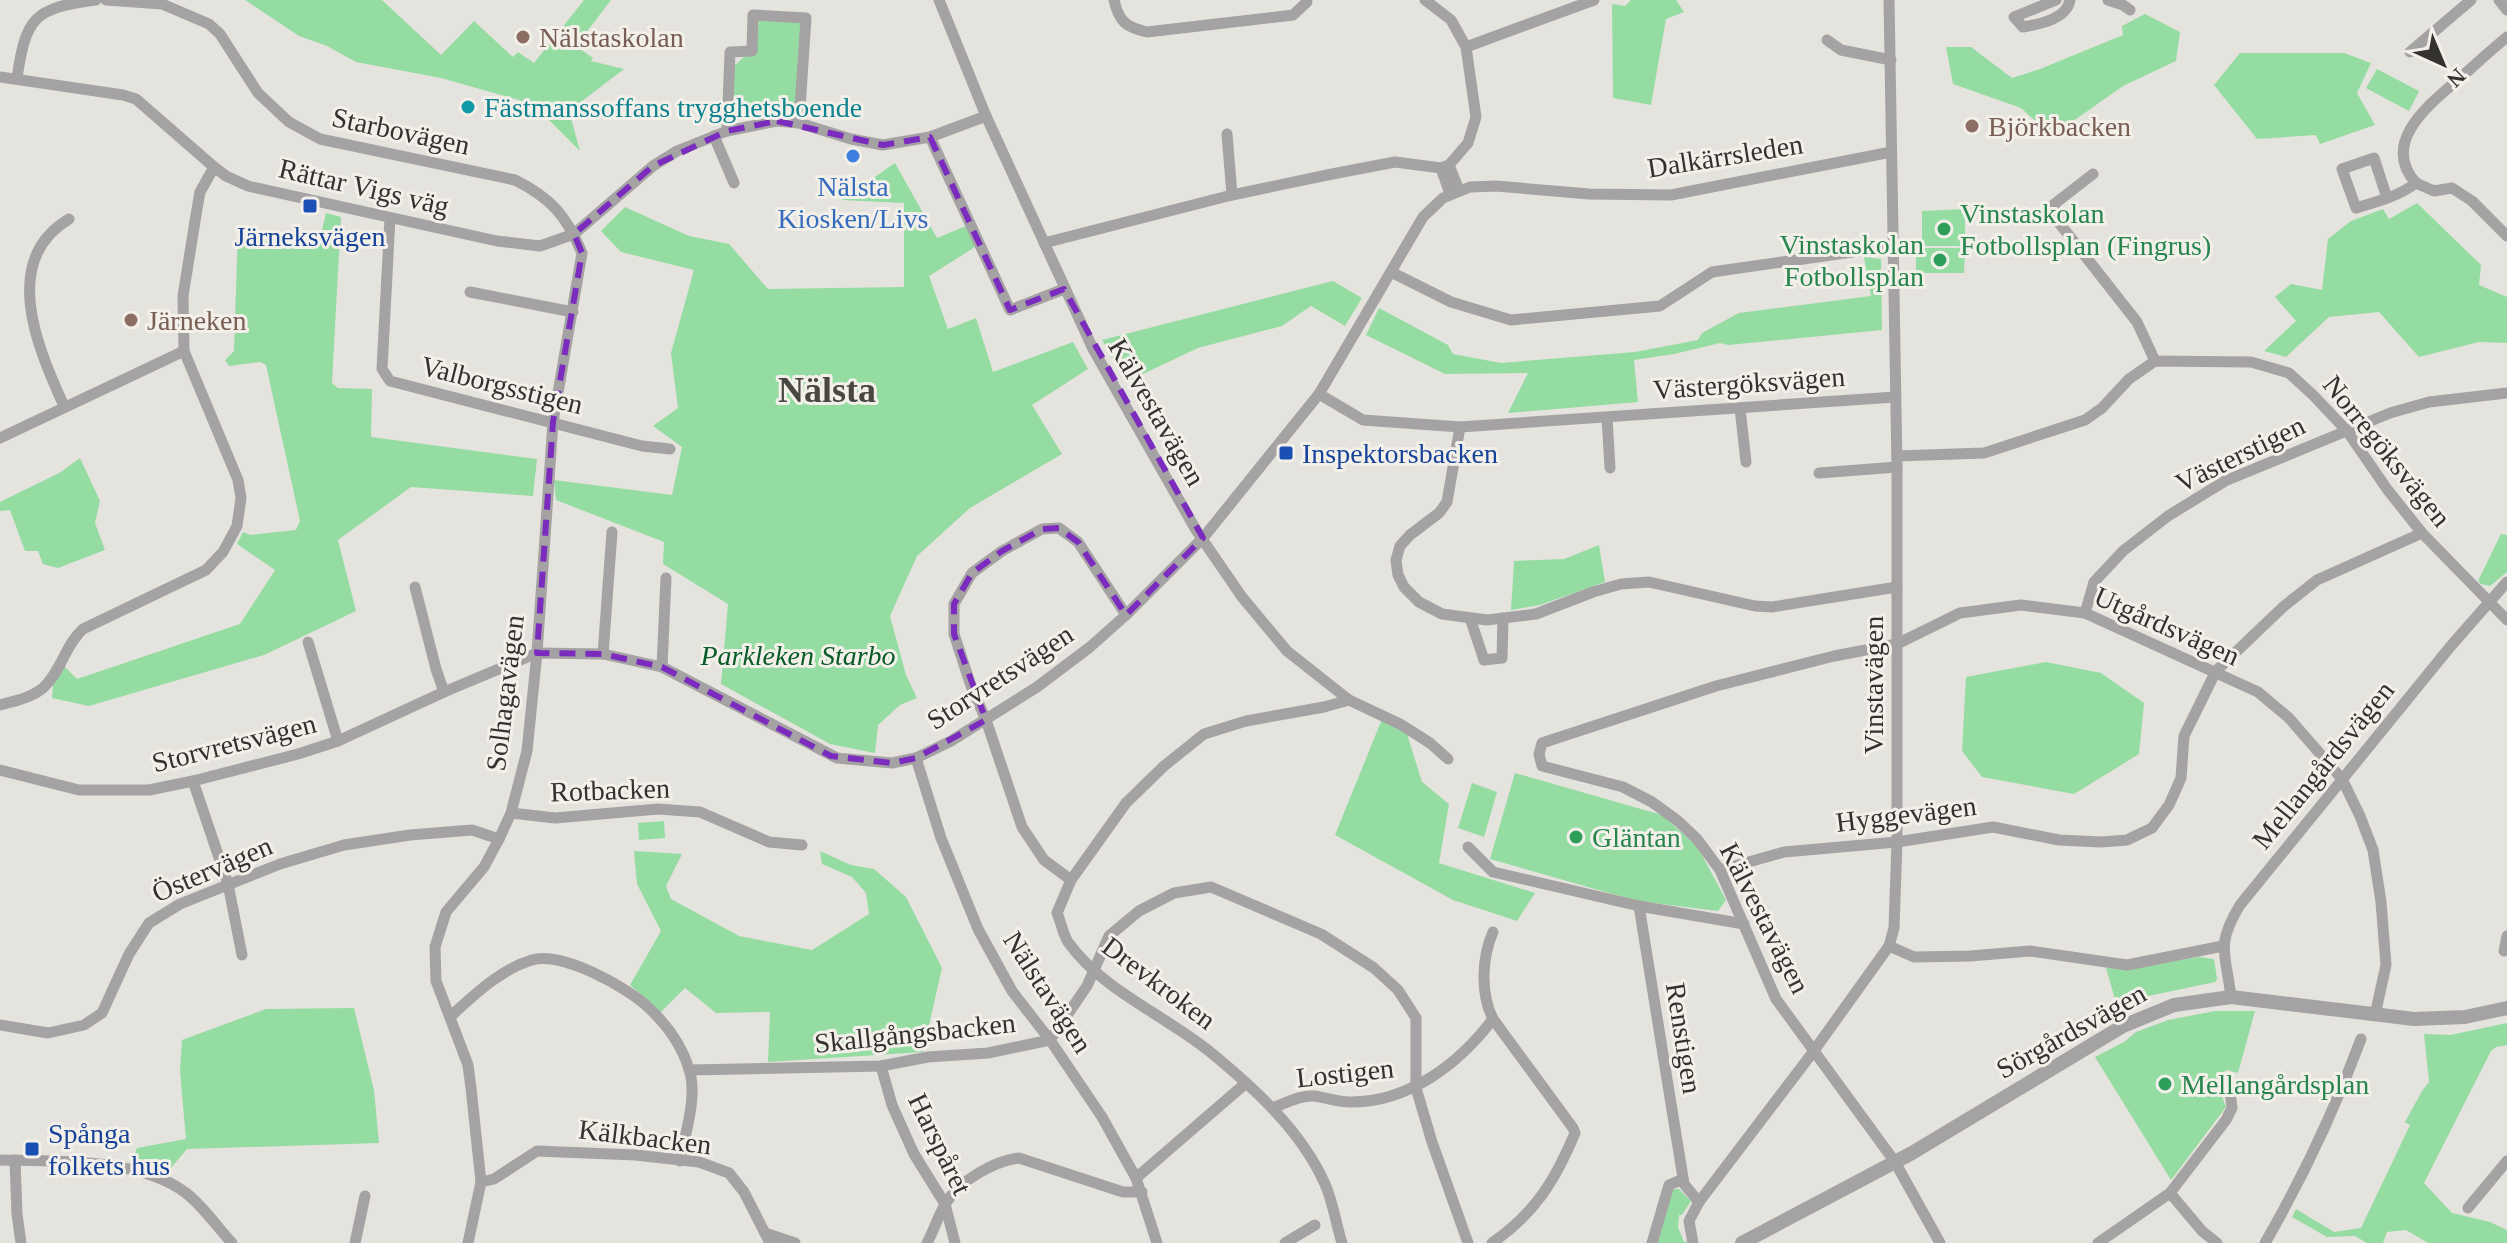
<svg xmlns="http://www.w3.org/2000/svg" width="2507" height="1243" font-family="Georgia,serif">
<rect width="100%" height="100%" fill="#e5e3dd"/>
<g fill="#95dca2">
<polygon points="245,0 382,0 441,55 474,21 513,57 518,52 534,63 584,0 611,0 576,46 593,58 591,61 624,69 569,111 580,151 533,104 441,78 356,62 327,46 299,36"/>
<polygon points="1631,0 1676,0 1684,12 1666,19 1651,105 1613,98 1612,4 1625,6"/>
<polygon points="2145,14 2180,32 2176,61 2123,86 2052,136 2021,108 1953,84 1946,47 1971,47 2012,78 2040,69 2123,35 2122,26"/>
<path d="M 759,19 L 802,21 L 797,110 C 775,106 758,109 737,116 L 731,99 L 734,66 L 744,57 L 756,53 Z"/>
<polygon points="2240,53 2344,53 2371,63 2357,93 2375,125 2320,144 2316,135 2257,139 2214,85"/>
<polygon points="2377,69 2419,91 2409,111 2366,88"/>
<polygon points="895,163 937,238 966,226 975,247 929,276 948,329 976,318 993,372 1073,342 1088,369 1032,405 1062,454 970,508 917,556 890,616 906,675 917,698 900,705 878,725 875,753 830,744 721,684 728,604 663,564 664,542 556,500 554,480 672,495 682,447 653,426 678,408 671,353 694,270 621,252 601,231 625,207 689,236 729,244 768,289 904,287 904,203 842,200"/>
<polygon points="2417,203 2481,265 2479,285 2507,297 2507,343 2479,342 2419,357 2379,312 2329,317 2286,357 2264,351 2296,321 2275,297 2291,284 2322,290 2328,239 2351,221 2383,209 2389,219"/>
<polygon points="1965,209 1965,246 1922,246 1922,211"/>
<polygon points="326,213 341,217 332,383 338,388 372,389 371,437 537,459 533,496 411,487 338,540 356,611 264,655 89,706 52,698 53,686 63,665 77,679 240,624 275,570 237,544 243,532 250,535 296,530 300,521 266,365 260,362 229,366 225,360 234,351 238,228 319,243"/>
<polygon points="1916,248 1965,248 1964,273 1916,273"/>
<polygon points="1864,257 1881,259 1882,330 1728,345 1720,343 1674,354 1634,360 1638,402 1508,413 1528,373 1445,374 1366,335 1379,308 1448,345 1453,354 1501,363 1635,352 1698,340 1702,333 1739,313 1871,296"/>
<polygon points="1333,281 1362,298 1345,326 1311,306 1282,326 1198,348 1126,382 1102,340"/>
<polygon points="80,458 100,501 95,523 105,550 58,568 43,564 38,551 25,551 10,510 0,511 0,502 61,472"/>
<polygon points="2501,534 2507,535 2507,572 2490,586 2481,584 2478,581"/>
<polygon points="1599,545 1605,582 1540,605 1511,610 1514,561 1564,559"/>
<polygon points="2046,662 2101,673 2144,703 2139,754 2074,794 1982,777 1962,751 1966,677"/>
<polygon points="1382,719 1407,734 1422,782 1449,804 1439,863 1535,893 1517,921 1453,900 1335,835"/>
<polygon points="1515,773 1662,815 1697,846 1726,900 1718,911 1637,901 1490,859"/>
<polygon points="1472,783 1497,792 1484,837 1458,828"/>
<polygon points="664,821 665,838 639,840 638,823"/>
<polygon points="634,851 682,854 666,886 671,899 739,936 812,950 869,914 866,893 852,877 822,864 820,851 851,865 874,869 906,897 942,968 923,1052 768,1062 770,1012 716,1013 685,988 661,1012 630,985 661,931 637,884"/>
<polygon points="2199,957 2214,959 2217,979 2215,982 2144,997 2119,1013 2106,968 2126,969"/>
<polygon points="354,1008 374,1090 379,1143 187,1149 169,1170 133,1158 137,1148 186,1139 180,1072 182,1040 266,1009"/>
<polygon points="2215,1011 2255,1011 2238,1073 2227,1070 2220,1075 2216,1082 2226,1107 2171,1180 2095,1057 2124,1042 2136,1032 2168,1020"/>
<polygon points="2507,1023 2507,1045 2496,1047 2491,1051 2424,1183 2452,1213 2490,1222 2507,1230 2507,1243 2428,1243 2406,1230 2387,1232 2383,1243 2367,1243 2355,1236 2327,1237 2292,1217 2296,1209 2334,1232 2361,1228 2410,1125 2405,1122 2422,1091 2429,1082 2424,1034 2450,1035"/>
<polygon points="1674,1189 1679,1189 1691,1201 1682,1215 1679,1215 1678,1227 1684,1242 1687,1241 1687,1243 1656,1243 1669,1193"/>
</g>
<g fill="none" stroke-linecap="round" stroke-linejoin="round">
<g stroke="#a5a2a3" stroke-width="11">
<path d="M 106,0 L 162,4 L 209,24 L 220,34 L 258,93 L 289,122 L 320,139 L 515,180 C 551,198 566,215 582,253 L 553,422 L 537,653 L 527,751 L 511,813 L 499,839 L 484,867 L 446,912 L 435,947 L 436,981 L 468,1065 L 471,1088 L 481,1182 L 468,1243"/>
<polyline points="939,0 986,116 1093,349 1196,530 1242,597 1287,651 1349,700 1400,724 1430,743 1448,759"/>
<path d="M 1114,0 C 1119,22 1126,27 1147,32 L 1293,15 L 1307,2"/>
<path d="M 2056,0 L 2014,17 L 2023,27 C 2040,24 2067,19 2070,0"/>
<polyline points="2108,0 2123,5 2130,10"/>
<polyline points="2499,0 2507,10"/>
<polyline points="1827,40 1841,50 1891,60"/>
<polyline points="1466,47 1594,0"/>
<polyline points="2410,52 2471,0"/>
<polyline points="0,77 123,95 136,99 214,167 226,176 248,186 497,241 540,246 574,234 653,166 677,151 727,131 777,121 799,123 851,139 883,145 930,137 986,116"/>
<path d="M 17,78 C 26,17 34,8 96,0"/>
<polyline points="727,131 730,52 752,51 753,15 806,18 799,123"/>
<polyline points="1227,134 1232,195"/>
<polyline points="714,136 734,183"/>
<polyline points="930,137 1010,310 1064,289"/>
<polyline points="1449,165 1459,190"/>
<polyline points="1441,168 1450,194"/>
<polyline points="2093,174 2053,205 2060,224 2137,322 2155,361"/>
<polyline points="2416,183 2434,191 2452,188 2472,201 2507,236"/>
<path d="M 2387,198 L 2374,158 L 2342,169 L 2356,208 C 2377,202 2399,196 2416,183 C 2379,142 2431,103 2460,78 C 2476,64 2491,50 2507,37"/>
<polyline points="390,218 382,369 390,381 642,446 670,449"/>
<polyline points="1044,243 1232,195 1327,175 1395,162 1441,168 1449,165 1468,143 1476,117 1466,47 1451,20 1425,0"/>
<polyline points="1391,272 1451,302 1511,320 1660,306 1712,272 1894,246"/>
<polyline points="470,292 573,312"/>
<polyline points="1319,394 1423,217 1443,198 1470,187 1496,186 1589,194 1671,195 1891,152"/>
<path d="M 64,406 C 37,347 0,260 69,219"/>
<polyline points="1740,408 1746,462"/>
<polyline points="1607,418 1610,468"/>
<polyline points="1460,427 1447,502 1439,513 1410,535 1400,546 1396,560 1398,575 1404,587 1419,602 1442,614 1487,620 1536,614 1593,592 1621,584 1649,582 1755,606 1772,607 1897,587"/>
<polyline points="0,438 184,351"/>
<polyline points="1897,456 1984,453 2085,420 2102,408 2129,379 2155,361 2251,362 2289,373 2314,396 2347,431 2387,489 2422,533 2507,620"/>
<polyline points="1819,473 1897,467"/>
<polyline points="415,587 436,669 444,692"/>
<polyline points="2085,613 2094,582 2123,551 2168,516 2225,481 2390,413 2429,402 2507,393"/>
<polyline points="1470,618 1484,660 1502,658 1503,618"/>
<polyline points="308,642 338,741"/>
<polyline points="603,654 612,532"/>
<polyline points="662,667 666,578"/>
<path d="M 0,705 C 14,701 31,698 43,688 C 61,672 65,645 83,629 L 206,570 L 223,552 L 237,526 L 241,498 L 238,480 L 184,351 L 183,296 L 196,215 L 200,192 L 214,167"/>
<polyline points="916,758 941,838 978,929 1012,991 1050,1040 1102,1117 1136,1178 1157,1243"/>
<polyline points="0,770 79,790 149,790 193,781 298,754 338,741 444,692 537,653 603,654 662,667 837,758 892,763 916,758 951,741 1037,687 1090,647 1126,615 1203,538 1319,394 1363,420 1460,427 1895,397"/>
<polyline points="193,781 228,884 242,955"/>
<polyline points="511,813 555,818 658,809 700,812 769,842 802,845"/>
<polyline points="1468,847 1493,872 1639,906 1744,924"/>
<polyline points="1720,870 1784,852 1897,842 1993,827 2059,840 2101,842 2127,840 2152,828 2169,805 2181,778 2184,736 2216,671 2283,607 2317,580 2422,533"/>
<polyline points="1071,880 1044,860 1022,827 986,720 971,686 954,634 954,604 972,573 1002,551 1042,529 1059,528 1078,542 1126,615"/>
<polyline points="1639,906 1684,1184 1699,1202"/>
<polyline points="1889,946 1914,957 1970,956 2030,951 2127,965 2223,946"/>
<polyline points="2504,951 2507,936"/>
<path d="M 2231,997 C 2226,953 2215,946 2240,905 L 2450,647 L 2507,582"/>
<path d="M 451,1016 C 474,995 501,969 532,960 C 562,951 627,987 649,1008 C 666,1024 682,1046 689,1069 C 698,1097 685,1133 680,1161"/>
<polyline points="0,1025 48,1033 84,1025 102,1013 129,954 149,923 180,904 280,864 344,845 410,835 472,830 499,839"/>
<polyline points="881,1066 892,1105 914,1154 945,1204 955,1243"/>
<polyline points="689,1070 881,1066 928,1057 988,1053 1050,1040 1087,986 1109,936 1139,911 1174,893 1211,887 1321,934 1374,968 1398,990 1416,1018 1416,1088 1432,1142 1468,1243"/>
<path d="M 1272,1108 C 1284,1104 1300,1095 1313,1096 C 1325,1097 1337,1102 1349,1102 C 1408,1103 1459,1064 1493,1019"/>
<path d="M 0,1160 C 56,1161 140,1158 186,1193 C 203,1206 217,1227 232,1243"/>
<polyline points="15,1160 17,1214 21,1243"/>
<polyline points="1136,1178 1246,1083"/>
<polyline points="481,1182 494,1179 537,1151 635,1155 699,1162 729,1173 744,1192 770,1243"/>
<polyline points="2170,1193 2202,1231 2217,1243"/>
<polyline points="2468,1208 2507,1161"/>
<polyline points="765,1233 795,1243"/>
<polyline points="355,1243 365,1196"/>
<path d="M 927,1243 C 934,1230 938,1216 946,1203 C 959,1181 994,1161 1019,1158 L 1123,1192 L 1142,1192"/>
<polyline points="1285,1243 1315,1225"/>
<path d="M 1342,1243 C 1336,1224 1333,1202 1325,1184 C 1301,1130 1253,1087 1209,1051 C 1163,1014 1103,991 1068,942 C 1063,934 1061,922 1057,913 L 1071,880 L 1126,803 L 1164,766 L 1204,734 L 1246,721 L 1324,707 L 1349,700"/>
<path d="M 1492,1243 C 1535,1213 1555,1181 1575,1133 L 1573,1128 L 1493,1019 C 1480,993 1482,957 1493,932"/>
<polyline points="1652,1243 1669,1185 1683,1179"/>
<polyline points="1693,1243 1689,1221 1699,1202 1813,1052 1889,946 1894,928 1897,842 1897,467 1889,0"/>
<polyline points="1940,1243 1895,1162 1776,999 1720,870 1697,839 1678,821 1652,802 1623,787 1542,766 1539,754 1542,743 1716,686 1834,656 1897,644 1960,613 2021,605 2085,613 2258,692 2289,718 2342,779 2360,816 2373,850 2381,902 2386,965 2375,1015"/>
<polyline points="2098,1243 2170,1193 2226,1120 2232,1108 2229,1083"/>
<path d="M 2265,1243 C 2302,1179 2335,1109 2361,1039"/>
</g>
<polyline stroke="#a5a2a3" stroke-width="14" points="1742,1243 1912,1153 2123,1026 2174,1005 2231,997 2414,1019 2465,1017 2507,1008"/>
</g>
<path fill="none" stroke="#7b2cbf" stroke-width="6" stroke-dasharray="16 10" stroke-linejoin="round" d="M 777,121 L 883,145 L 930,137 L 1010,310 L 1064,289 L 1203,538 L 1126,615 L 1078,542 L 1059,528 L 1042,529 L 1002,551 L 972,573 L 954,604 L 954,634 L 986,720 L 916,758 L 892,763 L 831,756 L 662,667 L 603,654 L 537,653 L 553,422 L 582,253 L 574,234 L 653,166 L 727,131 Z"/>
<g fill="#8d6e63" stroke="#f3f0ea" stroke-width="3">
<circle cx="523" cy="37" r="8"/>
<circle cx="1972" cy="126" r="8"/>
<circle cx="131" cy="320" r="8"/>
</g>
<circle fill="#0f9aa8" stroke="#f3f0ea" stroke-width="3" cx="468" cy="107" r="8"/>
<circle fill="#3f7fe0" stroke="#f3f0ea" stroke-width="3" cx="853" cy="156" r="8"/>
<g fill="#1a4fb4" stroke="#f3f0ea" stroke-width="3">
<rect x="302" y="198" width="16" height="16" rx="4"/>
<rect x="1278" y="445" width="16" height="16" rx="4"/>
<rect x="24" y="1141" width="16" height="16" rx="4"/>
</g>
<g fill="#2e9e5b" stroke="#f3f0ea" stroke-width="3">
<circle cx="1944" cy="229" r="8"/>
<circle cx="1940" cy="260" r="8"/>
<circle cx="1576" cy="837" r="8"/>
<circle cx="2165" cy="1084" r="8"/>
</g>
<g text-anchor="middle" dominant-baseline="central" stroke-width="6" stroke-linejoin="round" paint-order="stroke">
<g font-size="28" fill="#785e54" stroke="#f3f0ea" text-anchor="start">
<text x="539" y="37">Nälstaskolan</text>
<text x="1988" y="126">Björkbacken</text>
<text x="147" y="320">Järneken</text>
</g>
<g font-size="28" fill="#0d838f" stroke="#f3f0ea" text-anchor="start">
<text x="484" y="107">Fästmanssoffans trygghetsboende</text>
</g>
<g font-size="28" fill="#333230" stroke="#f3f0ea">
<text transform="translate(401 131) rotate(12)">Starbovägen</text>
<text transform="translate(1725 156) rotate(-9)">Dalkärrsleden</text>
<text transform="translate(364 187) rotate(13)">Rättar Vigs väg</text>
<text transform="translate(1749 383) rotate(-4)">Västergöksvägen</text>
<text transform="translate(502 385) rotate(14)">Valborgsstigen</text>
<text transform="translate(1157 412) rotate(60)">Kälvestavägen</text>
<text transform="translate(2387 451) rotate(51)">Norregöksvägen</text>
<text transform="translate(2240 454) rotate(-26)">Västerstigen</text>
<text transform="translate(2167 626) rotate(24)">Utgårdsvägen</text>
<text transform="translate(1000 677) rotate(-33)">Storvretsvägen</text>
<text transform="translate(1873 685) rotate(-90)">Vinstavägen</text>
<text transform="translate(505 693) rotate(-83)">Solhagavägen</text>
<text transform="translate(234 743) rotate(-14)">Storvretsvägen</text>
<text transform="translate(2323 765) rotate(-51)">Mellangårdsvägen</text>
<text transform="translate(610 790) rotate(-2)">Rotbacken</text>
<text transform="translate(1906 814) rotate(-7)">Hyggevägen</text>
<text transform="translate(212 869) rotate(-23)">Östervägen</text>
<text transform="translate(1765 918) rotate(63)">Kälvestavägen</text>
<text transform="translate(1159 983) rotate(37)">Drevkroken</text>
<text transform="translate(1048 992) rotate(57)">Nälstavägen</text>
<text transform="translate(2071 1031) rotate(-29)">Sörgårdsvägen</text>
<text transform="translate(915 1033) rotate(-6)">Skallgångsbacken</text>
<text transform="translate(1684 1038) rotate(81)">Renstigen</text>
<text transform="translate(1345 1073) rotate(-6)">Lostigen</text>
<text transform="translate(645 1137) rotate(7)">Kälkbacken</text>
<text transform="translate(940 1144) rotate(64)">Harspåret</text>
</g>
<g font-size="28" fill="#366cbe" stroke="#f3f0ea">
<text x="853" y="186">Nälsta<tspan x="853" dy="32">Kiosken/Livs</tspan></text>
</g>
<g font-size="28" fill="#27864d" stroke="#f3f0ea" text-anchor="start">
<text x="1960" y="213">Vinstaskolan<tspan x="1960" dy="32">Fotbollsplan (Fingrus)</tspan></text>
<text x="1924" y="244" text-anchor="end">Vinstaskolan<tspan x="1924" dy="32">Fotbollsplan</tspan></text>
<text x="1592" y="837">Gläntan</text>
<text x="2181" y="1084">Mellangårdsplan</text>
</g>
<g font-size="28" fill="#164399" stroke="#f3f0ea" text-anchor="start">
<text x="310" y="236" text-anchor="middle">Järneksvägen</text>
<text x="1302" y="453">Inspektorsbacken</text>
<text x="48" y="1133">Spånga<tspan x="48" dy="32">folkets hus</tspan></text>
</g>
<g font-size="28" font-style="italic" fill="#095c27" stroke="#f3f0ea">
<text x="798" y="655">Parkleken Starbo</text>
</g>
<g font-size="36" font-weight="bold" fill="#494741" stroke="#f3f0ea">
<text x="827" y="390">Nälsta</text>
</g>
</g>
<g transform="translate(2443 64) rotate(136)" stroke="#f3f0ea" stroke-width="6" paint-order="stroke">
<path d="M0-6L14 30L0 20L-14 30Z" fill="#333230"/>
<text y="-12" font-size="22" font-weight="bold" text-anchor="middle" fill="#333230">N</text>
</g>
</svg>
